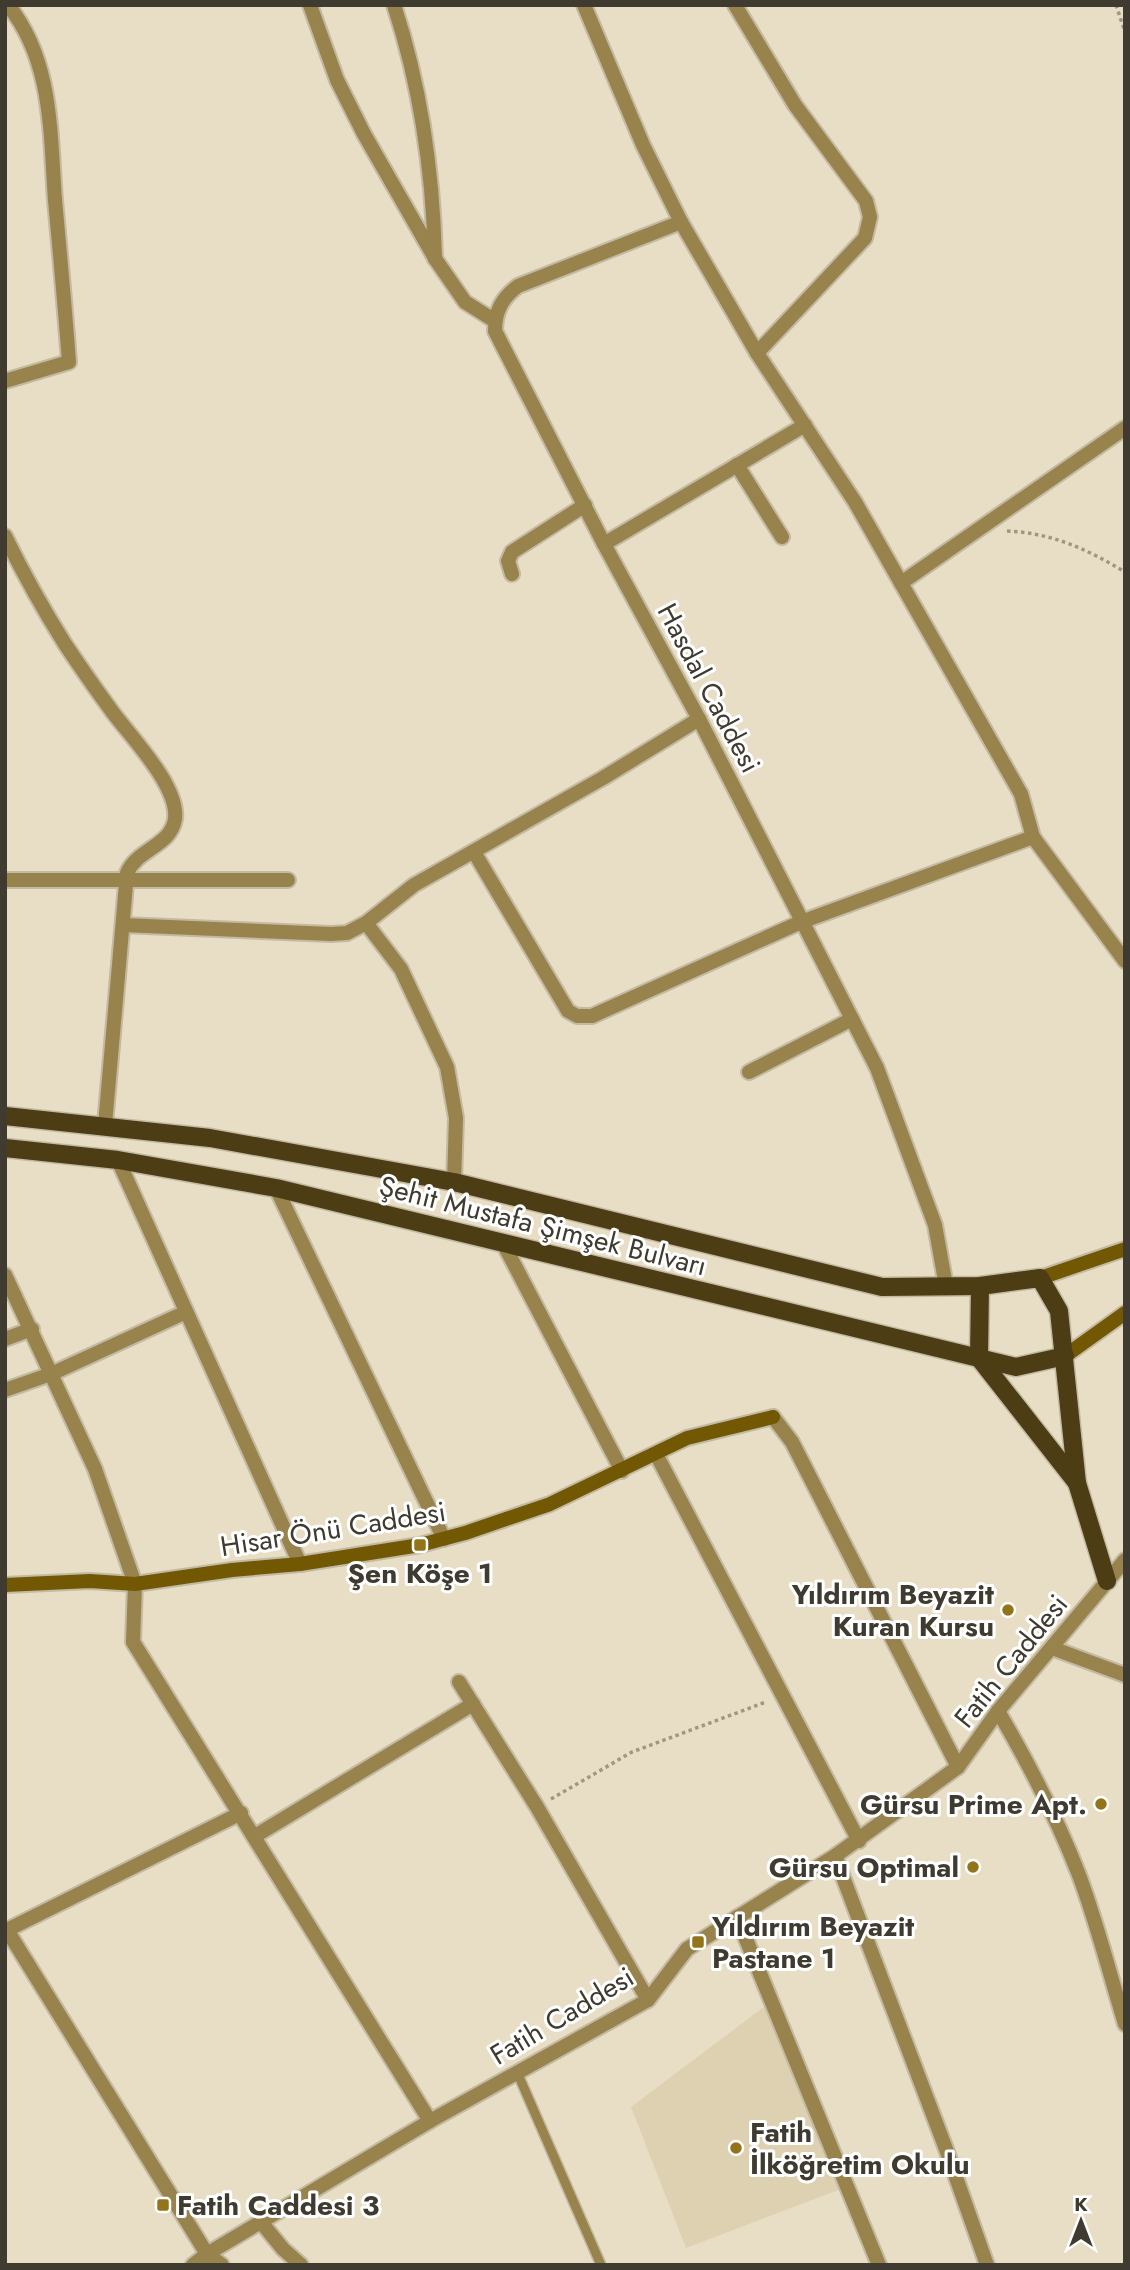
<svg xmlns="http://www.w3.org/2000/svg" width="1130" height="2270" font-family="Jost,sans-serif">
<rect width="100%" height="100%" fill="#e8dec5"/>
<polygon fill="#ded1b1" points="769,2003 841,2189 686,2248 631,2107"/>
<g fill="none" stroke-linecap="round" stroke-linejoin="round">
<defs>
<polyline id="lane" points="517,2072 601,2265"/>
<g id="street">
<polyline points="310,5 337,80 364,134 436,260 465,302 495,321"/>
<path d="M 394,5 C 421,88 433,172 435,259"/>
<polyline points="584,5 643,145 681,222 757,353 855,502 1021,794 1033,837"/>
<polyline points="735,5 795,105 866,201 870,217 865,238 757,353"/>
<path d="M 681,222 L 518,286 C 502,298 495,311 495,331 L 604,544 L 699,719 L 877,1068 L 935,1225 L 946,1286"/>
<path d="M 5,381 L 69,362 C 65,308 60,254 55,200 C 50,133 53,61 8,5"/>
<polyline points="737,465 782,537"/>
<path d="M 5,536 C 23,573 43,609 65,644 C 81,668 97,691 114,714 C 133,739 179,787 175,819 C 171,846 137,849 127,873 L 105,1125"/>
<polyline points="604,544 805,425"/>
<polyline points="512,574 508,561 512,552 585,505"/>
<polyline points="901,583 1125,428"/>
<polyline points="474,852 568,1011 577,1016 592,1016 801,922 1033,837 1125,961"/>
<polyline points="5,880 288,880"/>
<polyline points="366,923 401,969 447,1067 456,1118 454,1182"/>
<polyline points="123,925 331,934 347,933 366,923 414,885 603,778 699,719"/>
<polyline points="749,1072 852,1019"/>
<polyline points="118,1160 300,1564"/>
<polyline points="276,1188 444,1539"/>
<polyline points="503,1243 622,1471"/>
<polyline points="5,1275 95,1469 135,1584 133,1642 430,2121"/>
<polyline points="5,1339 32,1329"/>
<polyline points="5,1390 51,1374 186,1312"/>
<polyline points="773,1417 792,1442 958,1767"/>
<polyline points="656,1454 859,1841"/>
<polyline points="1052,1648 1125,1675"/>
<polyline points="459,1682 537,1807 648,2000"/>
<path d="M 998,1711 C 1029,1764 1057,1818 1079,1875 C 1097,1923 1110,1975 1125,2024"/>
<polyline points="255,1836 473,1704"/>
<polyline points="835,1856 946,2149 987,2265"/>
<polyline points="737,1917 879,2265"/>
<polyline points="7,1930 207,2254 222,2265"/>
<polyline points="5,1931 241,1813"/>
<polyline points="261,2222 283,2249 301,2265"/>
<polyline points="193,2265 207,2254 430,2121 648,2000 687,1949 835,1856 958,1767 998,1711 1125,1560"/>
</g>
<g id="secondary">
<polyline points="1040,1278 1125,1249"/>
<polyline points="1065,1356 1125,1313"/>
<polyline points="5,1585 90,1581 135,1584 232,1570 300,1564 420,1545 465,1533 550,1504 687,1438 773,1417"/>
</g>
<g id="primary">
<polyline points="5,1116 210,1138 454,1182 882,1287 980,1286 1040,1278 1059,1311 1077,1483 1107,1581"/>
<polyline points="5,1148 118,1160 276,1188 1016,1367 1065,1356"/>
<polyline points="980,1286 979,1358 1077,1483"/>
</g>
</defs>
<use href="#lane" stroke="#c3baa4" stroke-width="12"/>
<use href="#street" stroke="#c3baa4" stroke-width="18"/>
<use href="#secondary" stroke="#c3baa4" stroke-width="18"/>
<use href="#primary" stroke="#c3baa4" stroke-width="21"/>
<g stroke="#9e9784" stroke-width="3.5" stroke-dasharray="3.5 3.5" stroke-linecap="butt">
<polyline points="1116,5 1125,32"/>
<path d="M 1007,531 C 1052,533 1087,549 1125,572"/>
<polyline points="551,1799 632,1752 766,1702"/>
</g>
<use href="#lane" stroke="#99834c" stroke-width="9"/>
<use href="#street" stroke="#99834c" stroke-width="14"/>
<use href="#secondary" stroke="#725803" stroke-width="14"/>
<use href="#primary" stroke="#4c3d15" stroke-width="18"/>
</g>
<g fill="#93741b" stroke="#fff" stroke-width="2.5">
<rect x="413" y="1538" width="14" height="14" rx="3.5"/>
<circle cx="1008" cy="1610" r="7"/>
<circle cx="1101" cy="1804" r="7"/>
<circle cx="973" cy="1867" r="7"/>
<rect x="691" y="1935" width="14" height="14" rx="3.5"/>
<circle cx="736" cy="2148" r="7"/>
<rect x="156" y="2198" width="14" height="14" rx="3.5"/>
</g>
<g text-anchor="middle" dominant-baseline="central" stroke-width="6" stroke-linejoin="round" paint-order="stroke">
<g font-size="28" fill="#3f3b31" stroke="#fff">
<text transform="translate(709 688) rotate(62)">Hasdal Caddesi</text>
<text transform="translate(543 1226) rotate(14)">Şehit Mustafa Şimşek Bulvarı</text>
<text transform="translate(333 1529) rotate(-9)">Hisar Önü Caddesi</text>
<text transform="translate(1011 1661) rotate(-51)">Fatih Caddesi</text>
<text transform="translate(562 2016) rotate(-31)">Fatih Caddesi</text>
</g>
<g font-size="28" font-weight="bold" fill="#3f3b31" stroke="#fff" text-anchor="end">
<text x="420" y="1573" text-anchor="middle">Şen Köşe 1</text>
<text x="994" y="1594">Yıldırım Beyazit<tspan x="994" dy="32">Kuran Kursu</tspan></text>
<text x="1087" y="1804">Gürsu Prime Apt.</text>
<text x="959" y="1867">Gürsu Optimal</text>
<text x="712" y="1926" text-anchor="start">Yıldırım Beyazit<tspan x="712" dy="32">Pastane 1</tspan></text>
<text x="750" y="2132" text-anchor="start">Fatih<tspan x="750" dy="32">İlköğretim Okulu</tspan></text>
<text x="177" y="2205" text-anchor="start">Fatih Caddesi 3</text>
</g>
</g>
<rect width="1130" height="2270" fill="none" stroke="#3f3b31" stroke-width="14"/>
<g transform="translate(1081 2221)" stroke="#ffffff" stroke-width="5" paint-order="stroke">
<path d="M0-5L12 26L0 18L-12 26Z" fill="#3f3b31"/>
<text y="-10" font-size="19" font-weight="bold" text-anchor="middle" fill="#3f3b31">K</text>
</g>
</svg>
